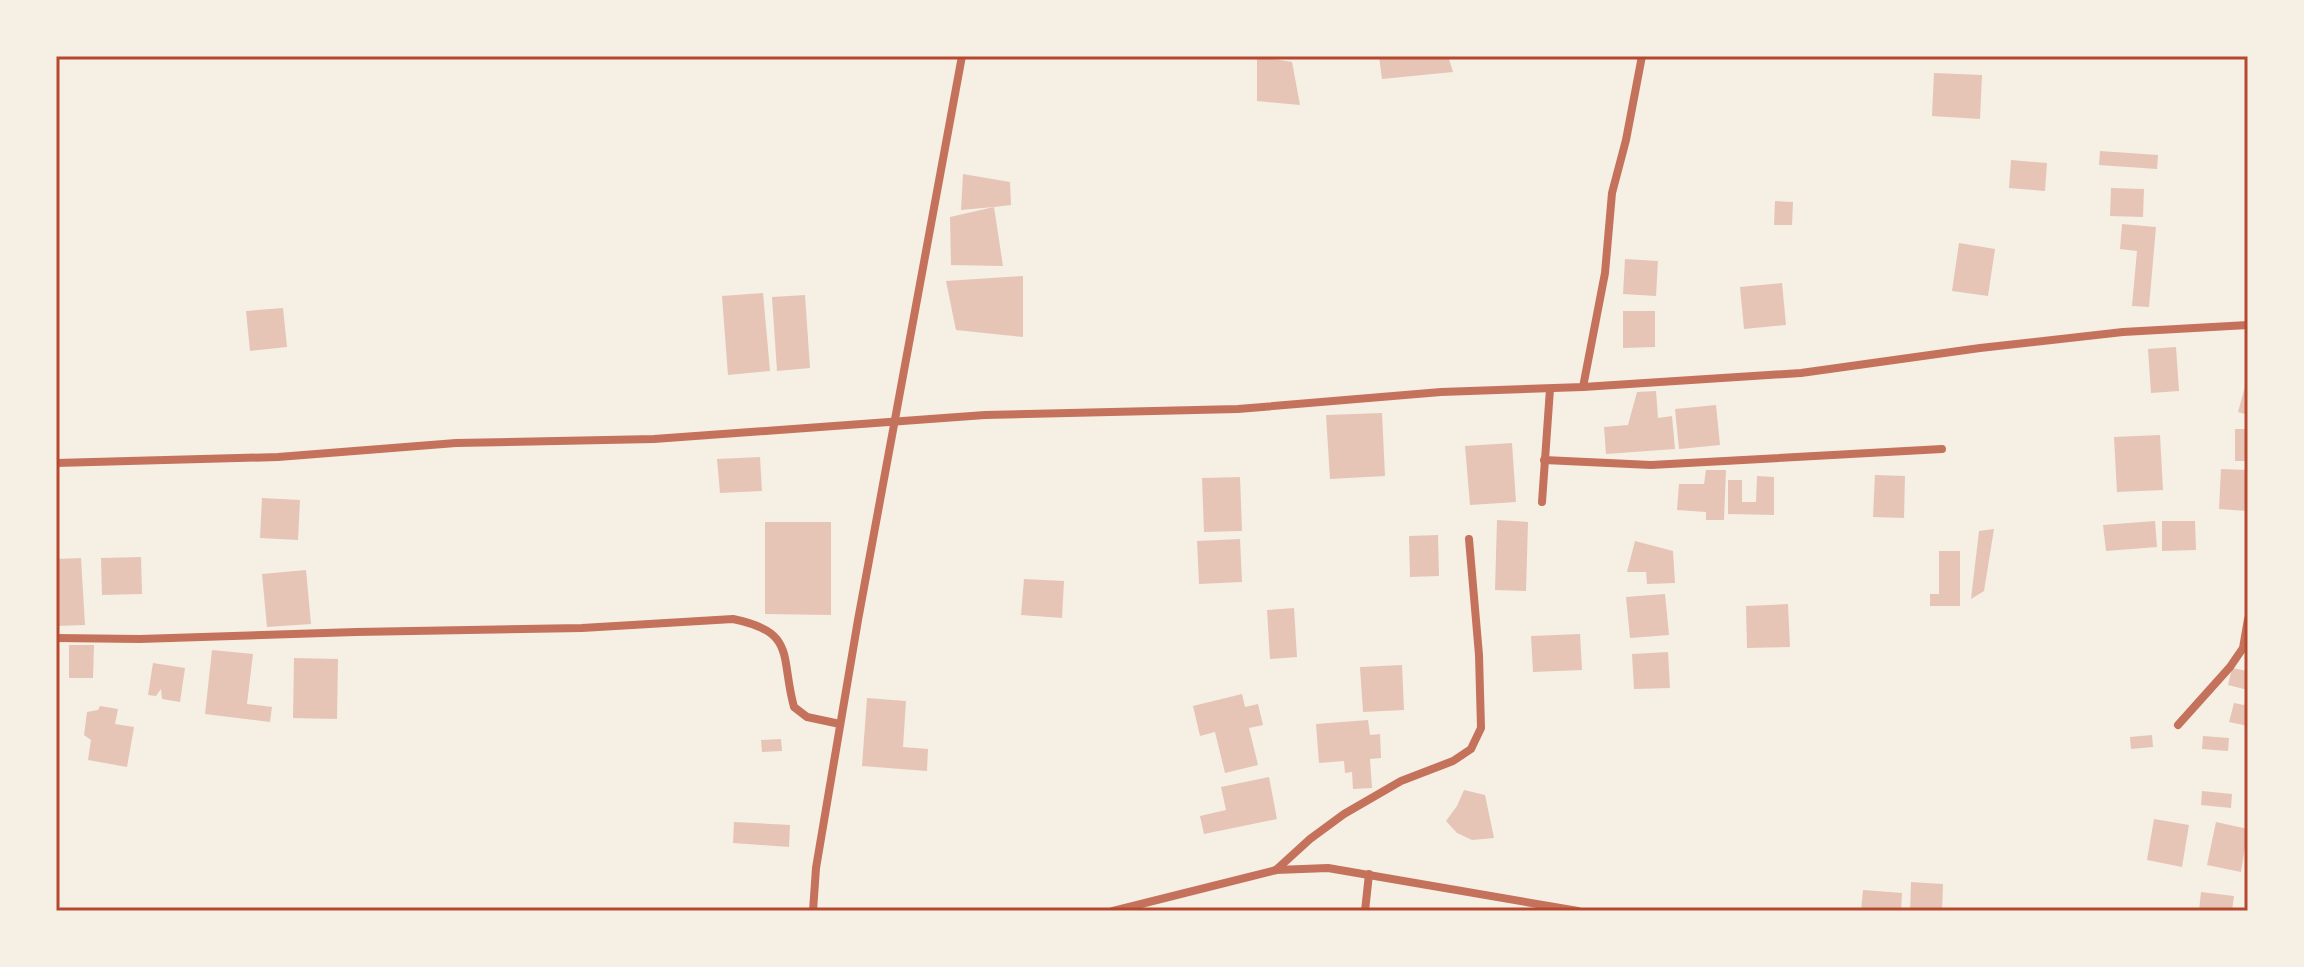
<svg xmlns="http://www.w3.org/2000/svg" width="2304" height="967" font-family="Roboto,sans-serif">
<rect width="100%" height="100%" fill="#f6efe4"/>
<g fill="#e6c5b7">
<polygon points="1257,56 1292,62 1300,105 1257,101"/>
<polygon points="1379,56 1448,56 1453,72 1382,79"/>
<polygon points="1934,73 1982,75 1980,119 1932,116"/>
<polygon points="2100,151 2158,155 2157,169 2099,165"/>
<polygon points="2011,160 2047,163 2045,191 2009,188"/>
<polygon points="963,174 1010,182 1011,205 994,207 1003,266 951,265 950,217 994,207 961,210"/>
<polygon points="2111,188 2144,189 2143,217 2110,216"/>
<polygon points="1775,201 1793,202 1792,225 1774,225"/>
<polygon points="2122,224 2156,227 2149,307 2132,306 2137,251 2120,249"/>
<polygon points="1959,243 1995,249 1988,296 1952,291"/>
<polygon points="1625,259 1658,261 1656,296 1623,294"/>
<polygon points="1023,276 1023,337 956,330 946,281"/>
<polygon points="1782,283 1786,325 1744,329 1740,287"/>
<polygon points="763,293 770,371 728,375 722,296"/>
<polygon points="805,295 810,368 777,371 772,297"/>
<polygon points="283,308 287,347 250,351 246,311"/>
<polygon points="1623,311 1655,311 1655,347 1623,348"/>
<polygon points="2176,347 2179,391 2151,393 2148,349"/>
<polygon points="2247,379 2248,379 2248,415 2238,412"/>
<polygon points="1656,391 1658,418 1672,416 1675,449 1606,454 1604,427 1628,425 1637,392"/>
<polygon points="1716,405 1720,445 1679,449 1675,409"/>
<polygon points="1382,413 1385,476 1330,479 1326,415"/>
<rect x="2235" y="429" width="13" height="32"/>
<polygon points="2160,435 2163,490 2117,492 2114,437"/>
<polygon points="1512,443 1516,502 1470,505 1465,446"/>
<polygon points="760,457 762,491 720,493 717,459"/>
<polygon points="2221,469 2248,470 2248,511 2219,509"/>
<polygon points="1706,470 1726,470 1724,520 1706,520 1706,512 1677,510 1679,484 1704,484"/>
<polygon points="1875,475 1905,476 1904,518 1873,517"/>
<polygon points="1757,476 1774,477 1774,515 1728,514 1728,480 1742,480 1742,502 1756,502"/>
<polygon points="1240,477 1242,531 1204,532 1202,478"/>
<polygon points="262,498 300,500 298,540 260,538"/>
<polygon points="1497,520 1528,522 1526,591 1495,590"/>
<polygon points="2155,521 2157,547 2106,551 2103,525"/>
<polygon points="2162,521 2195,521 2196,550 2162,551"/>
<polygon points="765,522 831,522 831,615 765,614"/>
<polygon points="1994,529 1984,591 1971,599 1979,531"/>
<polygon points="1438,535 1439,576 1410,577 1409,536"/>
<polygon points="1240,539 1242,582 1199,584 1197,541"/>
<polygon points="1635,541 1673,551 1675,583 1647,584 1646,572 1627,572"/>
<polygon points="1939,551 1960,551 1960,606 1930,606 1930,594 1939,594"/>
<polygon points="141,557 142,594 102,595 101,558"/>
<polygon points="81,558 85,625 56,626 56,559"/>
<polygon points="306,570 311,624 267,627 262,574"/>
<polygon points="1024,579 1064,581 1062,618 1021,615"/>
<polygon points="1665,594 1669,635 1630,638 1626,597"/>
<polygon points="1788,604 1790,647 1747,648 1746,606"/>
<polygon points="1294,608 1297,657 1270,659 1267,610"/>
<polygon points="1580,634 1582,670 1533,672 1531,636"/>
<polygon points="69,645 94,645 93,678 69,678"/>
<polygon points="212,650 253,654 247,704 272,707 270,722 205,714"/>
<polygon points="1668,652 1670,688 1634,689 1632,654"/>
<polygon points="294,658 338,659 337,719 293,718"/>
<polygon points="153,663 185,668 180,702 162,699 161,689 156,696 148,695"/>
<polygon points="1402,665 1404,710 1363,712 1360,667"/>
<polygon points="2232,668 2247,671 2248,690 2228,685"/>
<polygon points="1242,694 1245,707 1258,704 1263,725 1249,728 1258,765 1225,773 1215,732 1200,736 1193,706"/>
<polygon points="2247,695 2248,726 2229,722 2234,703 2244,705"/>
<polygon points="867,698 906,701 903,747 928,749 927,771 862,766"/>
<polygon points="100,706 118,709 115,724 134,727 127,767 88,760 91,740 84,735 87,712 98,710"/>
<polygon points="1368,720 1370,735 1380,734 1381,758 1370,759 1372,788 1353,789 1352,772 1345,773 1344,761 1319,763 1316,724"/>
<polygon points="2152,735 2153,747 2131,749 2130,737"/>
<polygon points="2203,736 2229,738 2228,751 2202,749"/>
<polygon points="781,739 782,751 762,752 761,740"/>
<polygon points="1269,777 1277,819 1204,834 1200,816 1226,810 1221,787"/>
<polygon points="1464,790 1485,795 1494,838 1472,840 1457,833 1446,821 1457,806"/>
<polygon points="2202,791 2232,794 2231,808 2201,805"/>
<polygon points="2154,819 2189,825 2182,867 2147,860"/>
<polygon points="734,822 790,825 789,847 733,843"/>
<polygon points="2216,822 2248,829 2241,872 2207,865"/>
<polygon points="1911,882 1943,884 1942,911 1910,911"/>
<polygon points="1863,890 1902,893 1901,911 1861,911"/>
<polygon points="2201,892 2234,896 2232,911 2199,911"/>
</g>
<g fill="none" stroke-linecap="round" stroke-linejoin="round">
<g stroke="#c5725c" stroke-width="8">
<polyline points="1583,387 1605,273 1612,193 1626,140 1642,56"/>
<polyline points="1544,460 1651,465 1942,449"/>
<polyline points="56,463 278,457 456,443 654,439 985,415 1238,409 1441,392 1583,387 1801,373 1980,348 2123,332 2248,325"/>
<polyline points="1542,502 1550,389"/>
<path d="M 56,638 L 140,639 L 356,632 L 582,628 L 733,619 C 797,632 780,656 794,707 L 807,717 L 840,724"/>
<polyline points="2178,725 2230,667 2243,648 2248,619"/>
<polyline points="1276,870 1310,839 1344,814 1401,781 1453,761 1471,749 1481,728 1479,655 1469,539"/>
<polyline points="813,911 816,868 858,620 962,56"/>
<polyline points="1113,911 1276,870 1328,868 1578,911"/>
<polyline points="1365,911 1369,874"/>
</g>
</g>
<rect width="2304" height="967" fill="none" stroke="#f6efe4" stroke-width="116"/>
<rect x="58" y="58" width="2188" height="851" fill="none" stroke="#b5482f" stroke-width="3"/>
</svg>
